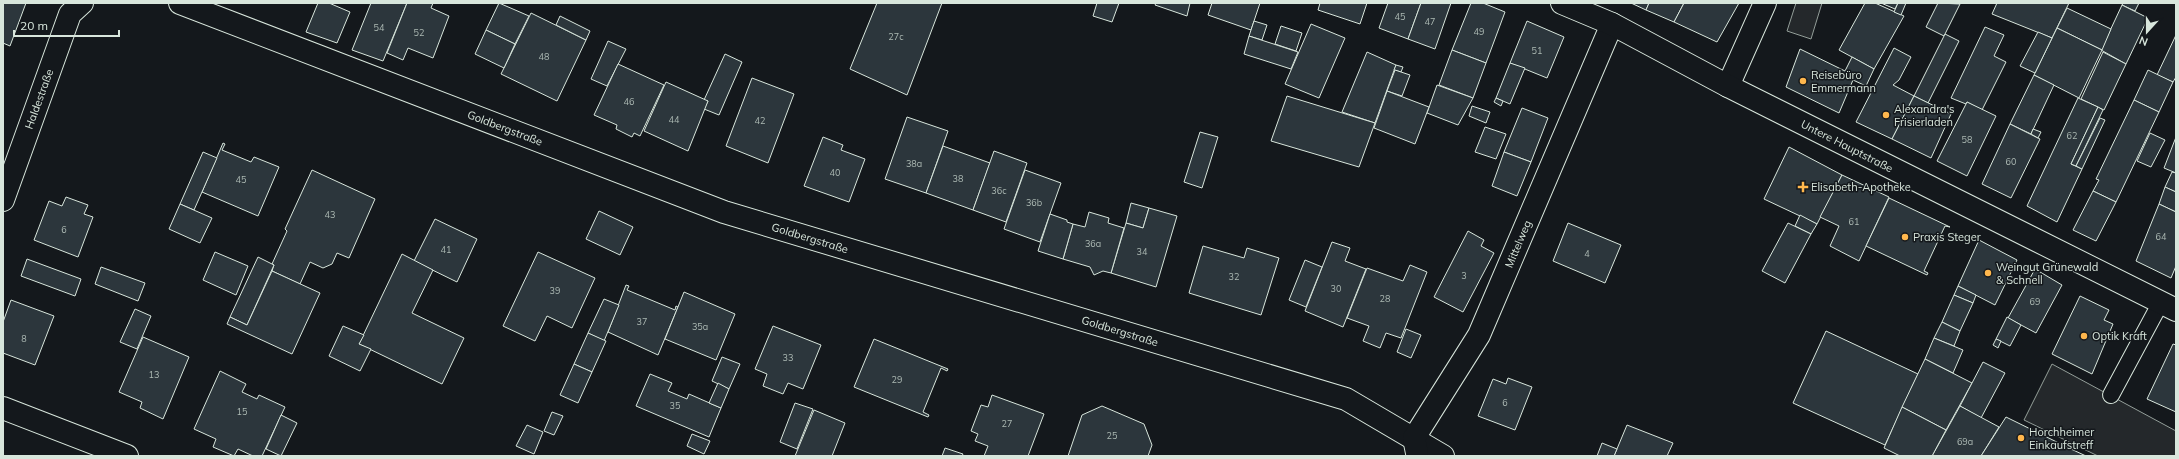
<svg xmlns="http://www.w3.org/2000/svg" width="2179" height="459" font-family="Mulish,sans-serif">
<rect width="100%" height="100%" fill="#14181c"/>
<g fill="#24282b" stroke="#939e99">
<polygon points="1796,3 1822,3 1811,39 1787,31"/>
<polygon points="2052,364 2176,431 2176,456 2098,456 2024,420"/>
</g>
<g fill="#2c363c" stroke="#d8e6dc">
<polygon points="3,3 26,3 10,46 3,43"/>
<polygon points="318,3 329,3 350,12 337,43 306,32"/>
<polygon points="371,3 407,3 383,61 352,50"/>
<polygon points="407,3 433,3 431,8 449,16 433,58 408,48 403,60 387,53"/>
<polygon points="499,3 529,16 515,44 486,30"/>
<polygon points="877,3 942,3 907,95 850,69"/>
<polygon points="1097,3 1119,3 1112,22 1093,16"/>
<polygon points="1156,3 1190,3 1187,16 1155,5"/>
<polygon points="1212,3 1260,3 1251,30 1208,15"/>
<polygon points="1320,3 1367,3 1360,24 1318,10"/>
<polygon points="1388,3 1421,3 1408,39 1379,28"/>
<polygon points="1421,3 1451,3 1435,49 1408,39"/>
<polygon points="1471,3 1483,3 1505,12 1486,63 1452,50"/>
<polygon points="1631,3 1649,3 1646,10"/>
<polygon points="1649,3 1684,3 1674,22 1646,10"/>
<polygon points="1684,3 1739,3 1717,42 1674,22"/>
<polygon points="1865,3 1875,3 1904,16 1874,69 1839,50"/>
<polygon points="1881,3 1898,3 1895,9"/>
<polygon points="1898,3 1906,3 1901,15 1894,12"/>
<polygon points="1938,3 1960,4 1944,36 1926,27"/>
<polygon points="1997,3 2069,3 2052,38 1992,14"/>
<polygon points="2123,3 2139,3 2135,11 2122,5"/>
<polygon points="2122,5 2148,18 2126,64 2101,50"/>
<polygon points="2067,8 2111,29 2102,50 2057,28"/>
<polygon points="531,13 586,40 557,101 501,74"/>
<polygon points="560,16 590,31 586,40 556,25"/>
<polygon points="1254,21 1267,25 1262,40 1249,36"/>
<polygon points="1527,21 1564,37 1547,78 1510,63"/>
<polygon points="1311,24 1345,38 1319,98 1285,84"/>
<polygon points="1281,26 1302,33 1296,51 1275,44"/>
<polygon points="1985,27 2004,35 1994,56 2006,62 1982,110 1967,102 1966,104 1951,98"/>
<polygon points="2057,28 2102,50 2079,98 2034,75"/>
<polygon points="486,30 515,44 504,68 475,54"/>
<polygon points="2038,32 2052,38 2035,73 2020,66"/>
<polygon points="1945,34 1959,41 1928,103 1914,96"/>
<polygon points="2176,35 2176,77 2173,82 2157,75"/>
<polygon points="1249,36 1298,52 1291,69 1244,54"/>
<polygon points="608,41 626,49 607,86 591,79"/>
<polygon points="1894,48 1911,57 1899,80 1893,85 1914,96 1892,139 1856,122"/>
<polygon points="1800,49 1845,71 1852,57 1874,69 1866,86 1853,80 1839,113 1786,87"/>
<polygon points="1452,50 1486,63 1473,98 1439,85"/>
<polygon points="1367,52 1396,65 1375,123 1342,112"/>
<polygon points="2103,52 2126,64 2104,110 2081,99"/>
<polygon points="725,54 742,62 719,115 704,109 708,101 704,100"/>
<polygon points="1510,63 1525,68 1510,104 1496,98"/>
<polygon points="618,64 664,85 640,136 634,133 632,137 616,129 617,125 594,115"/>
<polygon points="1396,65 1403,67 1401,72 1394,70"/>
<polygon points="1395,70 1410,75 1402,96 1387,91"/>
<polygon points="2148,70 2173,82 2159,112 2134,100"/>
<polygon points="2034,75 2054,85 2031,134 2010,124"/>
<polygon points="752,78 794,94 768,163 726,146"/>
<polygon points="666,82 708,101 688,151 644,131"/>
<polygon points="1437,85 1473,98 1458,125 1427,113"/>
<polygon points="1387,91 1429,107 1415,144 1374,128"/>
<polygon points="1287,96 1375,123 1359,167 1271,141"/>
<polygon points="1914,96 1951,114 1931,158 1892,139"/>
<polygon points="1496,98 1503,101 1501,106 1494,102"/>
<polygon points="2078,98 2098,107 2071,164 2082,169 2057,222 2027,206"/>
<polygon points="2134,100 2159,112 2116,202 2093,191 2099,180 2096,179"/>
<polygon points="1967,102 1996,116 1967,176 1937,161"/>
<polygon points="1472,106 1490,112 1486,123 1469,116"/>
<polygon points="2098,107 2103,110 2076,166 2071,164"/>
<polygon points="1522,108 1548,118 1531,162 1504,152"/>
<polygon points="907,117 948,131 926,193 885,179"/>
<polygon points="2100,118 2105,120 2082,169 2076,166"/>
<polygon points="2010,124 2040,139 2011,198 1982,184"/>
<polygon points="1485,127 1506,134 1496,159 1475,152"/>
<polygon points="2033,129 2041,132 2038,138 2031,134"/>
<polygon points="1200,132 1218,137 1202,188 1184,182"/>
<polygon points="2150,133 2165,140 2151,167 2137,161"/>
<polygon points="823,137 843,145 841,150 865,159 849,202 804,186"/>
<polygon points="2176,137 2176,173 2164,168"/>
<polygon points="223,143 225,144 222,150 251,162 254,157 279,167 258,216 202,192"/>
<polygon points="943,146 990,163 973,210 926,193"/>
<polygon points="1789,147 1842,175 1817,224 1764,199"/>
<polygon points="994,151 1027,163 1006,222 973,210"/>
<polygon points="203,152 217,158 194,210 180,204"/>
<polygon points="1504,152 1531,162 1517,196 1492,186"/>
<polygon points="312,170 375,199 349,258 337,253 332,264 323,268 310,262 300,284 272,271 274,265 272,264 287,231 285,229"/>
<polygon points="1025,170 1061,183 1040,242 1004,229"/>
<polygon points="2172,172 2176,173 2176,192 2165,187"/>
<polygon points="1842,175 1889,197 1859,261 1830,246 1839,226 1820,217"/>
<polygon points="2165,187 2176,192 2176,212 2159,204"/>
<polygon points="2093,191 2116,202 2096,241 2073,230"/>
<polygon points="66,197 88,205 84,214 93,217 78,257 34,240 49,201 62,206"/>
<polygon points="1889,198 1950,227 1945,226 1924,271 1928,273 1927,275 1866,246"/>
<polygon points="1131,203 1149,208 1143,228 1126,223"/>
<polygon points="180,204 212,218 200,243 169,229"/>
<polygon points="2159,204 2176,212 2176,266 2171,278 2136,261"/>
<polygon points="1149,208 1177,216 1156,287 1111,273 1126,223 1143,228"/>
<polygon points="599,211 633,227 620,255 586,239"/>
<polygon points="1089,212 1109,218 1108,223 1124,228 1111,273 1103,271 1094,275 1090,267 1063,259 1073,224 1085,227"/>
<polygon points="1050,214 1067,220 1067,222 1073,224 1063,259 1038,251"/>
<polygon points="1800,215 1817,224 1811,234 1795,226"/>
<polygon points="435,219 477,239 457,282 414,261"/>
<polygon points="1568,223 1621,245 1605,283 1553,261"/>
<polygon points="1788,223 1811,234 1785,283 1762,271"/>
<polygon points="1468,231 1484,240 1481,246 1494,253 1463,312 1434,297"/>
<polygon points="1979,240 2017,260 1995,305 1958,286"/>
<polygon points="1332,242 1350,248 1345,261 1366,269 1343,327 1305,311"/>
<polygon points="1203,246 1244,258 1247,248 1279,258 1261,315 1189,293"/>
<polygon points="215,252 248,266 236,295 203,280"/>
<polygon points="538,252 595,278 572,328 547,316 535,341 503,326"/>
<polygon points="402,254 433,270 412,313 464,338 442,384 359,344"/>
<polygon points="258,257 274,265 247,325 230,317"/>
<polygon points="27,259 81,279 75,296 21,276"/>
<polygon points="1305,260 1322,267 1306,307 1289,300"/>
<polygon points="1410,265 1427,272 1401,338 1386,333 1380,348 1363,341 1369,326 1347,318 1367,268 1403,281"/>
<polygon points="101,267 145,283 138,301 95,284"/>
<polygon points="2035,269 2062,285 2036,333 2008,318"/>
<polygon points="272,271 320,293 292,354 227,324 230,317 247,325"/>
<polygon points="626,285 629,286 627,290 675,310 676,306 678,307 658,355 608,332"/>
<polygon points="1958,286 1976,295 1973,303 1954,295"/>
<polygon points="684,292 735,314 716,360 665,339"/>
<polygon points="1954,295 1973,303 1960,331 1942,322"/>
<polygon points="2080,296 2109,310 2104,320 2113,324 2092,374 2052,354"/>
<polygon points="604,299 619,305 604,341 588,333"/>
<polygon points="11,300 54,316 35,365 3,353 3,322"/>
<polygon points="135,309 151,316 137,349 120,342"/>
<polygon points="2007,317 2021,325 2010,346 1996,339"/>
<polygon points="1942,322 1960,331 1954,346 1934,338"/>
<polygon points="343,326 364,335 359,344 371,349 360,371 329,356"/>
<polygon points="773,326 821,345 803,389 788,383 783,394 763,386 767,374 755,369"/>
<polygon points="1406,329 1421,335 1411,358 1397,352"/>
<polygon points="1826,331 1918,374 1885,445 1793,403"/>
<polygon points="588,333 606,341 592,372 574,364"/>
<polygon points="143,337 189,357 163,419 140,408 142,402 119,392"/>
<polygon points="1934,338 1963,350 1953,373 1925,359"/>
<polygon points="874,339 948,369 947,371 941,368 923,412 929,415 928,417 854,387"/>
<polygon points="1996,339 2001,341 1998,348 1993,345"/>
<polygon points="2173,344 2176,345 2176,412 2147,399"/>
<polygon points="722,357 740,364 729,389 712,381"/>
<polygon points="1925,359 1972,383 1946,430 1902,407"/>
<polygon points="1983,362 2005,373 1981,418 1960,406"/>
<polygon points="574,364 592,372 578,403 560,395"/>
<polygon points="220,371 246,384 242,392 257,399 259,395 285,407 262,456 253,456 238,449 234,456 213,447 216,439 194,429"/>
<polygon points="650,374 672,383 668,391 687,399 689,394 721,408 709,437 636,406"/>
<polygon points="1508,378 1532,387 1515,430 1478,416 1493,379 1506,384"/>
<polygon points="718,383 729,389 721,408 709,403"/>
<polygon points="992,395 1044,414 1028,456 984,456 988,446 975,441 978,434 971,431 981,405 988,407"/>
<polygon points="795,403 813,409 797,449 780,442"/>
<polygon points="1102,406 1144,424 1152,445 1148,456 1068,456 1082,415"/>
<polygon points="1960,406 1999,427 1981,456 1932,456"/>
<polygon points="1902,407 1946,430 1932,456 1900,456 1884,448"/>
<polygon points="814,410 845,423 832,456 795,456"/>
<polygon points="552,412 563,416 554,435 544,431"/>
<polygon points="281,415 297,423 281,456 266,449"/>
<polygon points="2006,417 2071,449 2086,456 1981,456"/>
<polygon points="527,425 543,432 534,454 516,446"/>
<polygon points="1627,425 1673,443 1667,456 1614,456"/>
<polygon points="692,434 710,441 704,454 687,446"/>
<polygon points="1602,443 1617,449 1614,456 1597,456"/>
<polygon points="945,448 963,454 962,456 942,456"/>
</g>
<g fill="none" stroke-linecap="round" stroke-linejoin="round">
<defs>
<polyline id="lane" points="2111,395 2161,302"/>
<g id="street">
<polyline points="180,3 724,212 1346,399 1443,456"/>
<polyline points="1728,86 1765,3"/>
<polyline points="3,200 70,14 82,3"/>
<polyline points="3,408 127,456"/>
<polyline points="1417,453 1414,438 1479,335 1612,24"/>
</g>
<polyline id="secondary" points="1562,3 1612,24 1728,86 2176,310"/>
</defs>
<use href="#lane" stroke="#d8e6dc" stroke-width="18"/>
<use href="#street" stroke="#d8e6dc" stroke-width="24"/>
<use href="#secondary" stroke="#d8e6dc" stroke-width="24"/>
<use href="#lane" stroke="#14181c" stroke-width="16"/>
<use href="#street" stroke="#14181c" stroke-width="22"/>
<use href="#secondary" stroke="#14181c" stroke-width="22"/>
</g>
<g fill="#ffb74d" stroke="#14181c" stroke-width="1.5">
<circle cx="1803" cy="81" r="4"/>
<circle cx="1886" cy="115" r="4"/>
<path d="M1801 181h4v4h4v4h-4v4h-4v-4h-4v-4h4z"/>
<circle cx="1905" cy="237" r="4"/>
<circle cx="1988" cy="273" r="4"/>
<circle cx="2084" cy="336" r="4"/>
<circle cx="2021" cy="438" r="4"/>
</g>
<g text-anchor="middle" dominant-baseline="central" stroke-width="3" stroke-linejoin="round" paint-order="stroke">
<g font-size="9" fill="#adbab4">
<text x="1400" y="16">45</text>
<text x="1430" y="21">47</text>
<text x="379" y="27">54</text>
<text x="1479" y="31">49</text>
<text x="419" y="32">52</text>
<text x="896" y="36">27c</text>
<text x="1537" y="50">51</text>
<text x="544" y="56">48</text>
<text x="629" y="101">46</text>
<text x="674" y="119">44</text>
<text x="760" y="120">42</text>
<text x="2072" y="135">62</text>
<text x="1967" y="139">58</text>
<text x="2011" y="161">60</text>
<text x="914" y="163">38a</text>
<text x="835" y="172">40</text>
<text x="958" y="178">38</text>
<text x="241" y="179">45</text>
<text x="999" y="190">36c</text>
<text x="1034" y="202">36b</text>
<text x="330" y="214">43</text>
<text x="1854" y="221">61</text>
<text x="64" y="229">6</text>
<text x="2161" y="236">64</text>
<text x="1093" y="243">36a</text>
<text x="446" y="249">41</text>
<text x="1142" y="251">34</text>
<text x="1587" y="253">4</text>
<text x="1464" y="275">3</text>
<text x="1234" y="276">32</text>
<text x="1336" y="288">30</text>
<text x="555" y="290">39</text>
<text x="1385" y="298">28</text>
<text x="2035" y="301">69</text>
<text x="642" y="321">37</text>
<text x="700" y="326">35a</text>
<text x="24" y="338">8</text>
<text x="788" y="357">33</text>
<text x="154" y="374">13</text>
<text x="897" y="379">29</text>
<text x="1505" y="402">6</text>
<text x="675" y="405">35</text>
<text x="242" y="411">15</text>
<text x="1007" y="423">27</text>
<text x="1112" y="435">25</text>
<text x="1965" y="441">69a</text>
</g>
<g font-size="11" fill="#d8e6dc" stroke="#14181c" text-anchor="start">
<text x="1811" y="75">Reisebüro<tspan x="1811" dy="13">Emmermann</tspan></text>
<text x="1894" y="109">Alexandra's<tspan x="1894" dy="13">Frisierladen</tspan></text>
<text x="1811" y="187">Elisabeth-Apotheke</text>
<text x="1913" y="237">Praxis Steger</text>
<text x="1996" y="267">Weingut Grünewald<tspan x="1996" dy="13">&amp; Schnell</tspan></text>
<text x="2092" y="336">Optik Kraft</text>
<text x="2029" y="432">Horchheimer<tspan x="2029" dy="13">Einkaufstreff</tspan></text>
</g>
<g font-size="11" fill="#d8e6dc" stroke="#14181c">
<text transform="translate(39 99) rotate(-70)">Haldestraße</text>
<text transform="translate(505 128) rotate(21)">Goldbergstraße</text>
<text transform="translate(1847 146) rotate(27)">Untere Hauptstraße</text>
<text transform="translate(810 238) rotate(17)">Goldbergstraße</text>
<text transform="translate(1518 244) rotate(-67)">Mittelweg</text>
<text transform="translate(1120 331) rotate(17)">Goldbergstraße</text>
</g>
</g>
<rect width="2179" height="459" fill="none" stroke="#d8e6dc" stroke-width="8"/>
<g transform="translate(2147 32) rotate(201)" stroke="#14181c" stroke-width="3" paint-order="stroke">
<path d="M0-3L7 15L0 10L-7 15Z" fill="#d8e6dc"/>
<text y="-6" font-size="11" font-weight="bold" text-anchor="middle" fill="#d8e6dc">N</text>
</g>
<path d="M14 30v6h105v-6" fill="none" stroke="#d8e6dc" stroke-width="2"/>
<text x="20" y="30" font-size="12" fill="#d8e6dc" stroke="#14181c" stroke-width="3" paint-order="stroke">20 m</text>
</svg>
